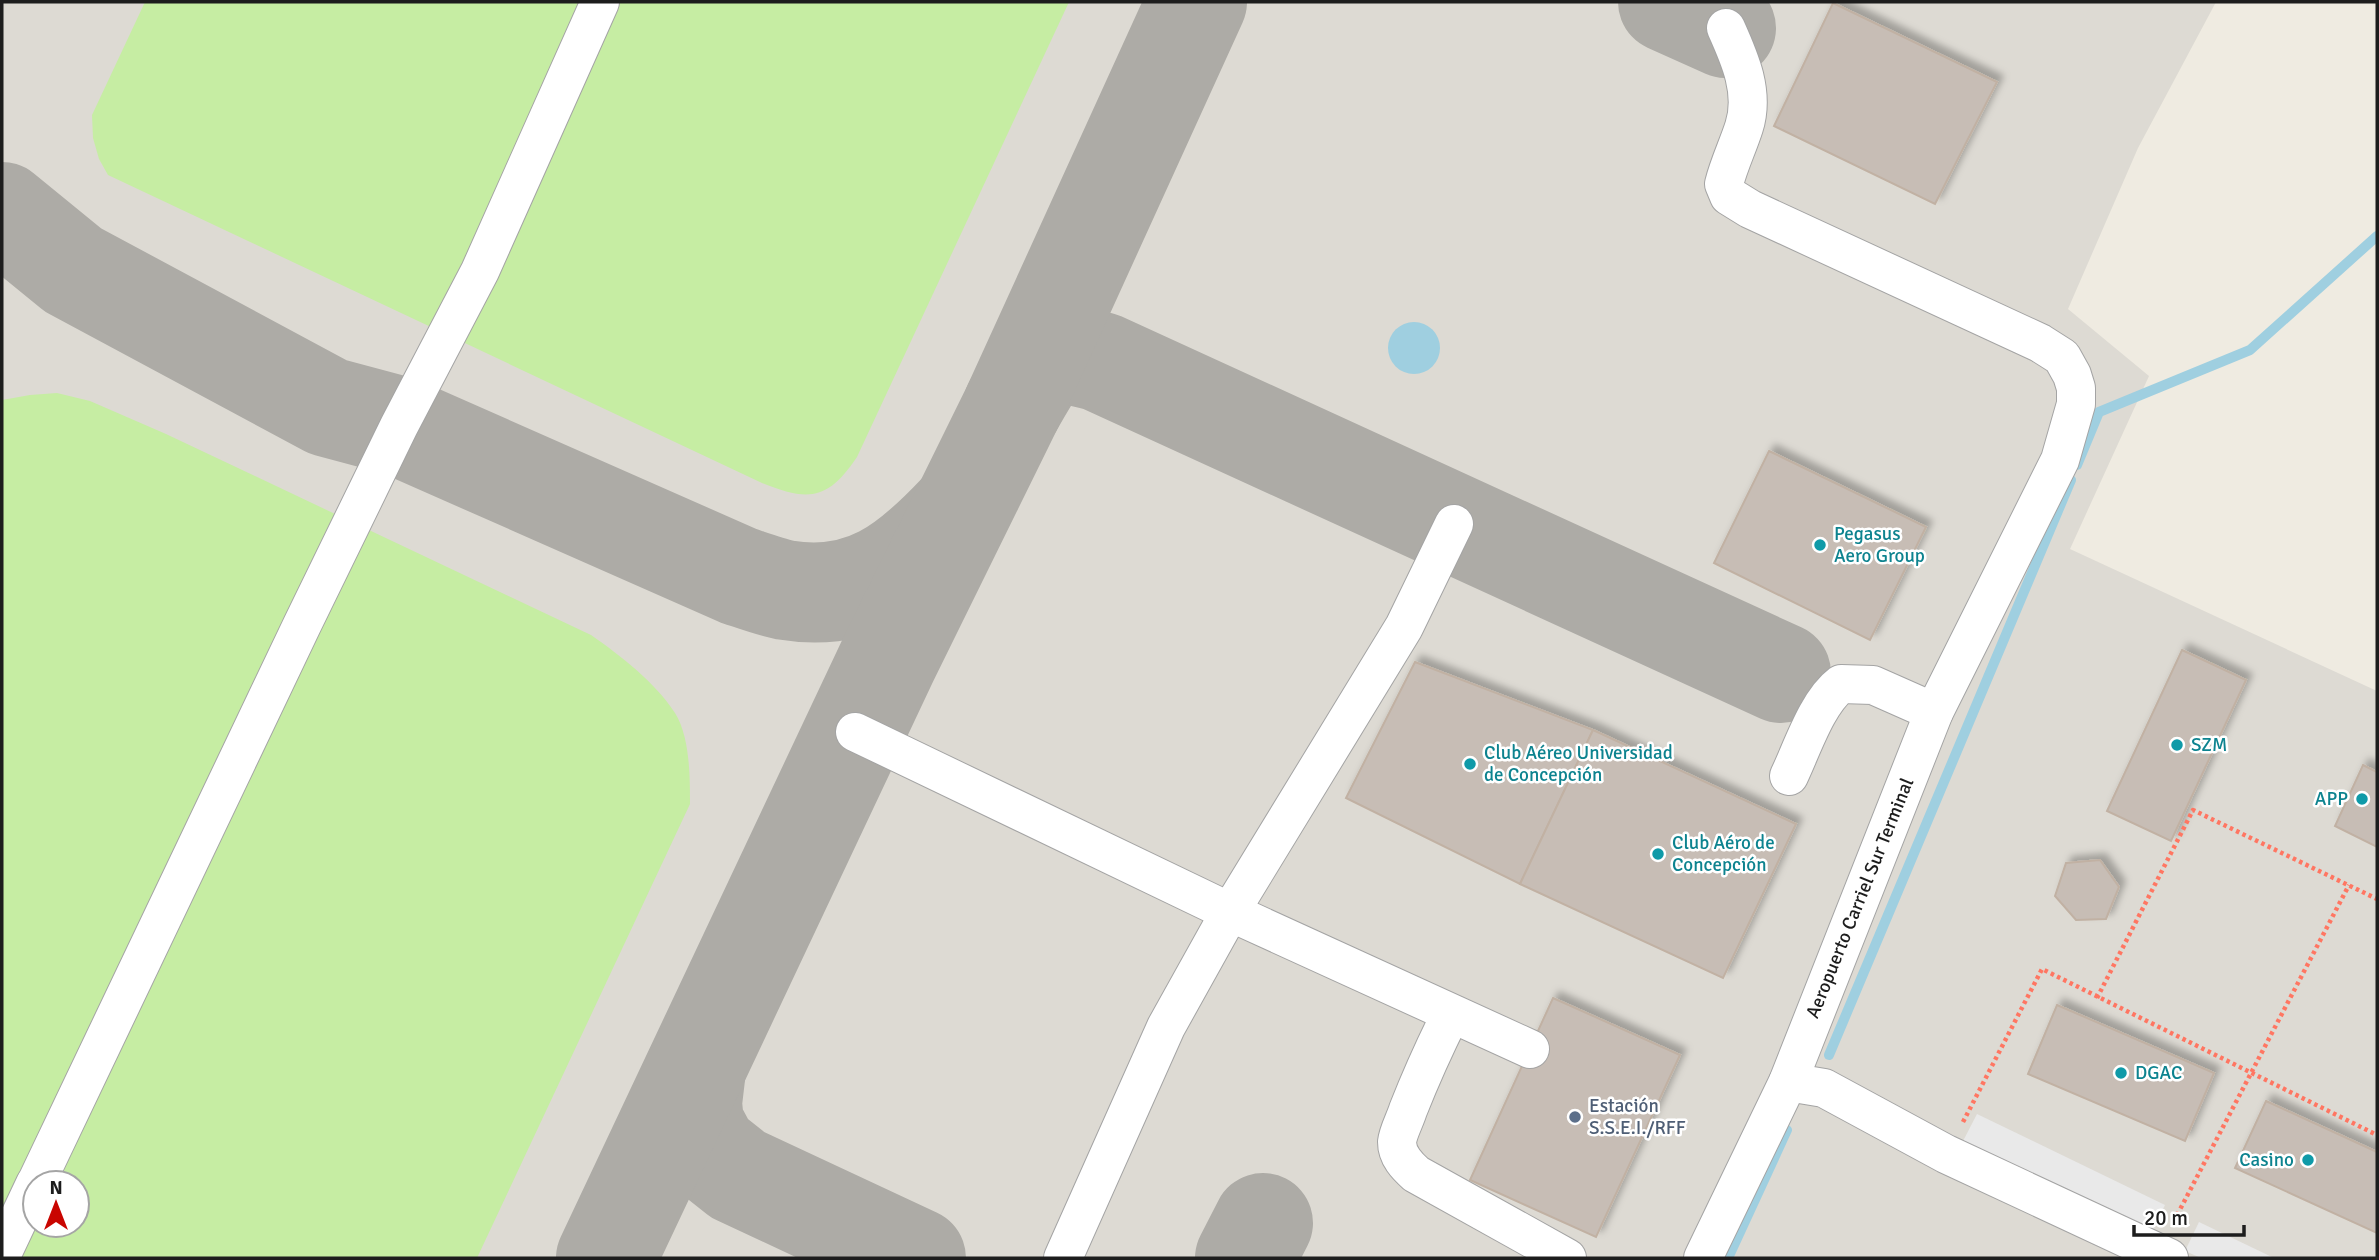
<svg xmlns="http://www.w3.org/2000/svg" width="2379" height="1260" font-family="Signika,sans-serif">
<defs>
<filter id="shadow"><feDropShadow dx="6" dy="-6" stdDeviation="3.5" flood-color="#0004"/></filter>
</defs>
<rect width="100%" height="100%" fill="#efebe1"/>
<path fill="#dddad3" fill-rule="evenodd" d="M 2,2 L 2216,2 L 2138,148 L 2068,309 L 2149,376 L 2070,549 L 2377,691 L 2377,1258 L 2,1258 ZM 35,1183 L 77,1183 L 77,1225 L 35,1225 Z"/>
<g fill="#c6eda3" fill-rule="evenodd">
<path d="M 145,2 L 1069,2 L 857,457 C 828,500 809,502 762,483 L 108,175 L 99,159 L 93,138 L 92,115 Z"/>
<path d="M 57,393 L 90,401 L 166,434 L 591,635 C 621,656 655,682 675,713 C 690,737 690,777 690,804 L 477,1258 L 2,1258 L 2,400 L 30,395 ZM 35,1183 L 77,1183 L 77,1225 L 35,1225 Z"/>
</g>
<g fill="#e9e9e9">
<polygon points="1977,1114 2165,1205 2150,1235 1962,1143"/>
<polygon points="2199,1222 2274,1258 2201,1258 2185,1251"/>
</g>
<circle fill="#9fcfe0" cx="1414" cy="348" r="26"/>
<g fill="none" stroke-linecap="round" stroke-linejoin="round">
<g stroke="#9fcfe0" stroke-width="10">
<polyline points="2077,465 2099,412 2250,350 2377,236"/>
<polyline points="1829,1055 2071,480"/>
<polyline points="1728,1258 1787,1130"/>
</g>
<g stroke="#adaba6" stroke-width="100">
<polyline points="1668,2 1726,28"/>
<path d="M 2,212 L 73,270 L 328,407 L 399,426 L 739,576 C 754,581 770,587 785,590 C 863,603 909,565 958,513"/>
<path d="M 1013,406 C 1042,357 1041,345 1101,362 L 1781,673"/>
<polyline points="696,1069 692,1103 694,1124 709,1152 738,1175 916,1258"/>
<polyline points="606,1258 888,660 1013,406 1197,2"/>
<polyline points="1245,1258 1263,1223"/>
</g>
</g>
<g fill="#c7bdb5" stroke="#c1b1a3" stroke-width="2" filter="url(#shadow)">
<polygon points="1833,3 1997,82 1935,204 1774,126"/>
<polygon points="1769,451 1926,527 1870,640 1714,563"/>
<polygon points="2182,650 2246,680 2171,841 2107,811"/>
<polygon points="1415,662 1593,730 1520,884 1346,798"/>
<polygon points="1593,730 1796,824 1723,978 1520,884"/>
<polygon points="2363,765 2377,772 2377,847 2335,826"/>
<polygon points="2100,860 2119,887 2106,919 2076,920 2055,896 2066,863"/>
<polygon points="1553,998 1680,1055 1596,1237 1470,1180"/>
<polygon points="2057,1005 2214,1073 2185,1141 2028,1074"/>
<polygon points="2266,1101 2377,1152 2377,1233 2235,1168"/>
</g>
<g fill="none" stroke-linecap="round" stroke-linejoin="round">
<defs>
<g id="minor">
<polyline points="855,732 1230,912 1530,1049"/>
<path d="M 1789,776 C 1802,749 1817,702 1841,684 L 1873,685 L 1934,712"/>
<path d="M 1451,1014 C 1435,1046 1421,1077 1408,1110 C 1405,1120 1398,1132 1397,1142 C 1397,1156 1407,1166 1416,1174 L 1567,1258"/>
<polyline points="1788,1082 1824,1088 1946,1154 2169,1258"/>
<polyline points="36,1183 302,625 399,426 480,271 600,2"/>
<polyline points="2,1254 35,1184"/>
<polyline points="1063,1258 1166,1027 1230,912 1404,627 1454,524"/>
<path d="M 1703,1258 L 1788,1082 L 1934,712 L 2060,460 L 2076,404 L 2076,388 L 2072,375 L 2062,357 L 2040,343 L 1750,209 L 1729,196 L 1724,184 C 1729,164 1738,146 1744,127 C 1755,93 1740,59 1726,28"/>
</g>
</defs>
<use href="#minor" stroke="#a4a4a4" stroke-width="40"/>
<g stroke="#ff7662" stroke-width="4.5" stroke-dasharray="3.5 3.5" stroke-linecap="butt">
<polyline points="2097,998 2193,810 2377,899"/>
<polyline points="1963,1122 2042,969 2377,1135"/>
<polyline points="2174,1221 2349,885"/>
</g>
<use href="#minor" stroke="#fff" stroke-width="38"/>
</g>
<g fill="#0f9aa8" stroke="#fff" stroke-width="2.5">
<circle cx="1820" cy="545" r="7"/>
<circle cx="2177" cy="745" r="7"/>
<circle cx="1470" cy="764" r="7"/>
<circle cx="2362" cy="799" r="7"/>
<circle cx="1658" cy="854" r="7"/>
<circle cx="2121" cy="1073" r="7"/>
<circle cx="2308" cy="1160" r="7"/>
</g>
<circle fill="#5c6f8a" stroke="#fff" stroke-width="2.5" cx="1575" cy="1117" r="7"/>
<g text-anchor="middle" dominant-baseline="central" stroke-width="5" stroke-linejoin="round" paint-order="stroke">
<g font-size="19" fill="#0d838f" stroke="#fff" text-anchor="start">
<text x="1834" y="534">Pegasus<tspan x="1834" dy="22">Aero Group</tspan></text>
<text x="2191" y="745">SZM</text>
<text x="1484" y="753">Club Aéreo Universidad<tspan x="1484" dy="22">de Concepción</tspan></text>
<text x="2348" y="799" text-anchor="end">APP</text>
<text x="1672" y="843">Club Aéro de<tspan x="1672" dy="22">Concepción</tspan></text>
<text x="2135" y="1073">DGAC</text>
<text x="2294" y="1160" text-anchor="end">Casino</text>
</g>
<g font-size="19" fill="#1d1d1d" stroke="#fff">
<text transform="translate(1860 898) rotate(-68)">Aeropuerto Carriel Sur Terminal</text>
</g>
<g font-size="19" fill="#4e5e75" stroke="#fff" text-anchor="start">
<text x="1589" y="1106">Estación<tspan x="1589" dy="22">S.S.E.I./RFF</tspan></text>
</g>
</g>
<rect width="2379" height="1260" fill="none" stroke="#1d1d1d" stroke-width="7"/>
<g transform="translate(56 1204)"><circle r="33" fill="#ffffff" stroke="#a5a5a5" stroke-width="2"/>
<path d="M0-5L12 26L0 18L-12 26Z" fill="#c90500"/>
<text y="-10" font-size="19" font-weight="bold" text-anchor="middle" fill="#1d1d1d">N</text>
</g>
<path d="M2134 1225v10h110v-10" fill="none" stroke="#1d1d1d" stroke-width="3.5"/>
<text x="2144" y="1225" font-size="21" fill="#1d1d1d" stroke="#ffffff" stroke-width="5" paint-order="stroke">20 m</text>
</svg>
